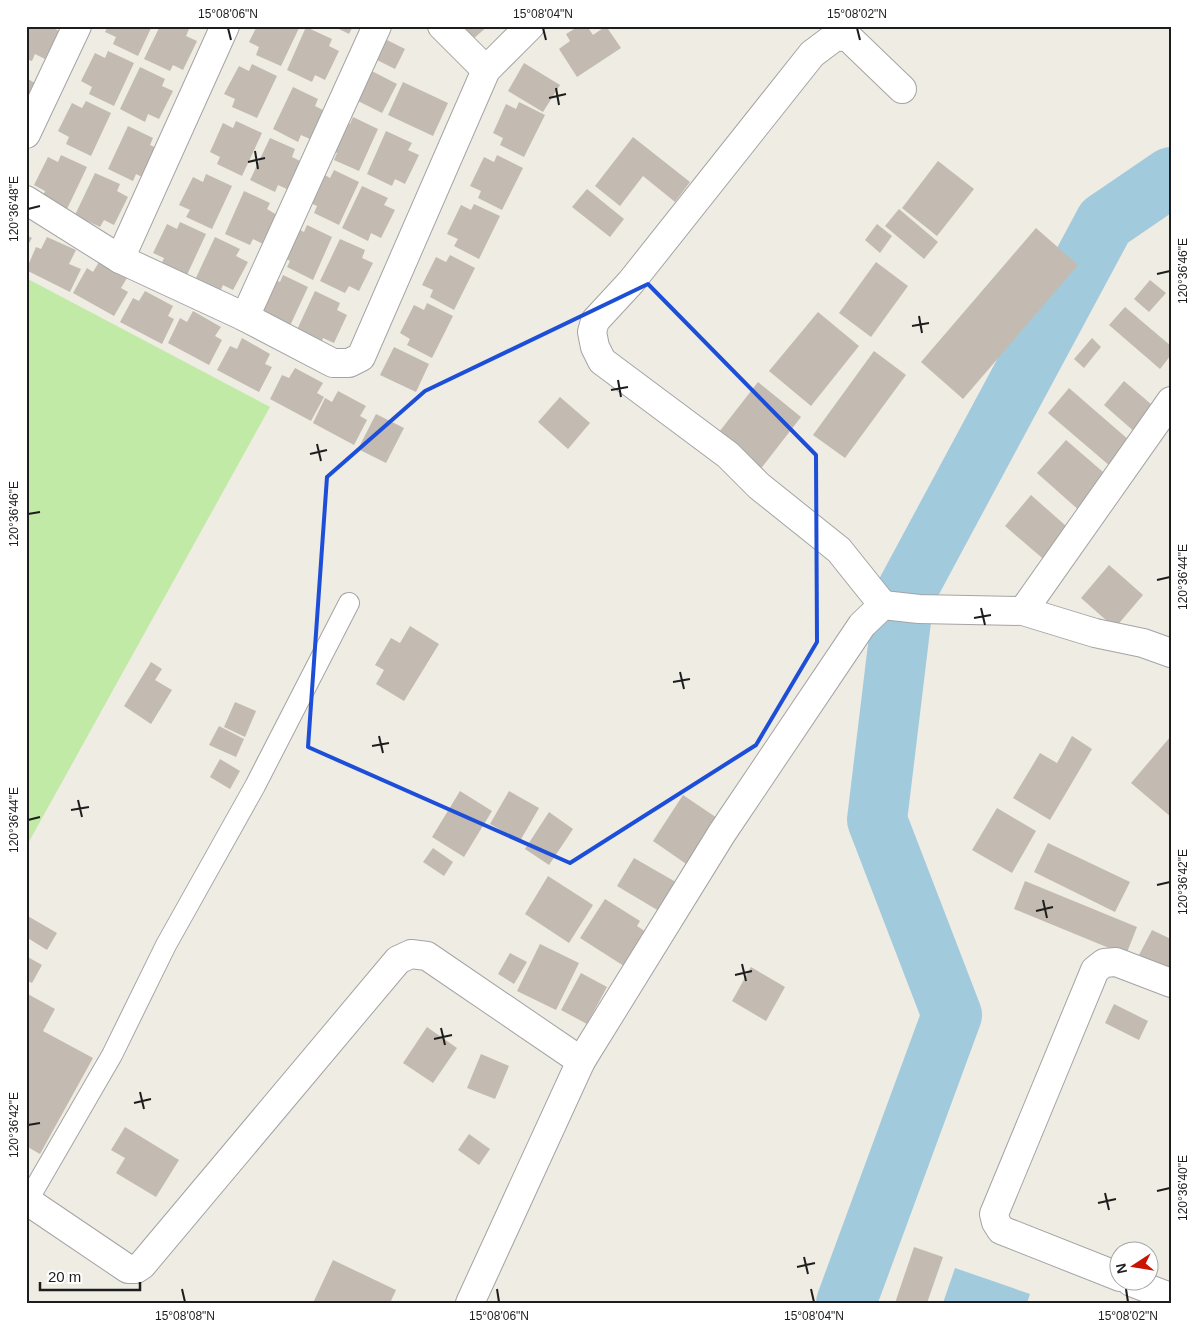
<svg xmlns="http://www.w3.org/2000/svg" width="1197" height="1329" font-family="Helvetica,sans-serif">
<rect width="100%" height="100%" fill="#eeece3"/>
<polygon fill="#c2eaa7" points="26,278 270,407 26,847"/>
<polygon fill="#a2cadd" points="955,1268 1030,1294 1027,1303 943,1303"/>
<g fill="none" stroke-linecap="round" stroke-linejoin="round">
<polyline stroke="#a2cadd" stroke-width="60" points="846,1303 952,1015 877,820 904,596 1105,222 1171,177"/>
</g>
<g fill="#c3bbb2">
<polygon points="26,26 50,26 59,31 45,59 35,54 32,61 26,59"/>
<polygon points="108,26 152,26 138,56 113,44 116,37 105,32"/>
<polygon points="160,26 184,26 189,29 186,36 197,41 183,70 173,65 170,71 144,59"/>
<polygon points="257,26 300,26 281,66 256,55 259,47 249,42"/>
<polygon points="333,26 353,26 349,34"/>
<polygon points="449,26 488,26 465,46"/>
<polygon points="579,26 587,26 593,35 606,26 621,48 577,77 559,49 570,41 566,34"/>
<polygon points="306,27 332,39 329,46 339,51 325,80 315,75 312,82 287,70"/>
<polygon points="377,35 405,49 395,69 367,55"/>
<polygon points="108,51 134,63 114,106 89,94 92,87 81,81 95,53 105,58"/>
<polygon points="524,63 560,85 543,112 508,91"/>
<polygon points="252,64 277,76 257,118 232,107 235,99 224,94 239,66 249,71"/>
<polygon points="140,67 165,79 162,86 173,91 159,119 148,114 145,122 120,109"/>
<polygon points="364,67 397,84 382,113 350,97"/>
<polygon points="26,78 35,83 26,101"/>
<polygon points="403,82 448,103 433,136 388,115"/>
<polygon points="293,87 318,99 315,106 325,111 312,140 301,135 298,142 273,129"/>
<polygon points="86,101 111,113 91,156 66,144 69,137 58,131 72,103 82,108"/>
<polygon points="519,102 545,115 524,157 500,145 503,138 493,133 506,104 516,109"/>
<polygon points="353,117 378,129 359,171 334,160 337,153 326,148 340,119 350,124"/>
<polygon points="236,121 262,133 242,176 217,164 220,157 210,152 223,123 233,128"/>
<polygon points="128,126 153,138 150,145 161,150 146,179 136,174 133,181 108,169"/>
<polygon points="386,131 412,143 408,150 419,155 405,184 395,179 392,186 367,174"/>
<polygon points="633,137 690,182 675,202 643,176 620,206 595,186"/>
<polygon points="270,138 295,149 292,157 302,162 289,190 278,185 275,192 250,180"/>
<polygon points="61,155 87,167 67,209 42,198 45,191 34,185 48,157 58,162"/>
<polygon points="497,155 523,168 502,210 478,198 481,191 470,186 484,157 494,162"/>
<polygon points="938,161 974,189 937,236 902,208"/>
<polygon points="334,170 359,182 339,225 314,213 317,206 306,201 320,172 330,178"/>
<polygon points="95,173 120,184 117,191 128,197 114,225 104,220 100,227 75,215"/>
<polygon points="206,174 232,186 212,229 186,217 190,210 179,205 193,177 203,182"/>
<polygon points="362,186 388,198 384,205 395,210 381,238 371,233 368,241 342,228"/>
<polygon points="587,189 624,219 610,237 572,207"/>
<polygon points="244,191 270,203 267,209 277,215 263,244 253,239 250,245 225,234"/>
<polygon points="474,204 500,216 479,259 454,246 458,239 447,234 461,205 471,210"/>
<polygon points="899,209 938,242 924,259 885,226"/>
<polygon points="180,222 206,234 186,277 161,265 164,258 153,253 167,224 177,229"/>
<polygon points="877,224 892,236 880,253 865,240"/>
<polygon points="307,225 332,237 313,280 287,267 290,261 280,255 294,227 304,232"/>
<polygon points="1036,228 1078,265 963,399 921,362"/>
<polygon points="26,235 32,238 26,248"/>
<polygon points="47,237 76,250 69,264 81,269 70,292 26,270 36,247 41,249"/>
<polygon points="215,237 240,249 236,256 248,262 233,290 223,285 220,292 195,280"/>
<polygon points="340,239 365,250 362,258 373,263 359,291 349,286 345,293 320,281"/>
<polygon points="450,255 475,268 454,310 430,297 433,290 422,285 436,257 446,262"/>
<polygon points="99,262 127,278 121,288 128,292 114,316 73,293 87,268 93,272"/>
<polygon points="876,262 908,286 871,337 839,313"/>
<polygon points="283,275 308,287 288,330 263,318 266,311 256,306 269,277 280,282"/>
<polygon points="1150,280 1166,293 1149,312 1134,299"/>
<polygon points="145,291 173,306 168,316 174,319 162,344 120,322 133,298 139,301"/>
<polygon points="315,291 340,303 337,310 347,315 334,343 323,338 320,346 295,334"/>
<polygon points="427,303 453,316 432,358 407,345 410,339 400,333 414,305 424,310"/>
<polygon points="1125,307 1171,346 1171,355 1160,369 1109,325"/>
<polygon points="193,311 221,327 215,336 222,340 209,365 168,343 180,318 187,322"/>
<polygon points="818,312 859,346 811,406 769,371"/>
<polygon points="242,338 270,354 265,364 272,367 259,392 217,370 230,346 237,349"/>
<polygon points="1092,338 1101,347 1084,368 1074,359"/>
<polygon points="394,347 429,364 416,392 380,375"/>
<polygon points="874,351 906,375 845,458 813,435"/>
<polygon points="295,368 323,383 317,393 324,397 311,421 270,399 282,375 289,378"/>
<polygon points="1124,381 1158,410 1137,434 1104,405"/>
<polygon points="758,382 801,417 759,471 716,436"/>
<polygon points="1069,388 1137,447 1117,472 1048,413"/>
<polygon points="338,391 366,406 360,416 367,420 354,445 313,423 325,398 332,402"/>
<polygon points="560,397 590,423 568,449 538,422"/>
<polygon points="376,414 404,428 386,463 358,449"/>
<polygon points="1066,440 1110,478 1081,512 1037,473"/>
<polygon points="1031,495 1074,533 1048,563 1005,526"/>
<polygon points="1109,565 1143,595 1115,628 1081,598"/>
<polygon points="410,626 439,644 404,701 376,684 384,670 375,665 391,638 400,643"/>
<polygon points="151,662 162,669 155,680 172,690 151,724 124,706"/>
<polygon points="235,702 256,711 245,737 224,727"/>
<polygon points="219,726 244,739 236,757 209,745"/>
<polygon points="1072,736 1092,749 1050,820 1013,798 1040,753 1057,763"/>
<polygon points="1171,736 1171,817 1131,783"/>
<polygon points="220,759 240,771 230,789 210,777"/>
<polygon points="460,791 492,811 464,857 432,837"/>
<polygon points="509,791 539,808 520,841 490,824"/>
<polygon points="683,795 723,822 692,868 653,841"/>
<polygon points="997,808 1036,831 1012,873 972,850"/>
<polygon points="549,812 573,829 549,865 525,849"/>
<polygon points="1048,843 1130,882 1115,912 1034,872"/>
<polygon points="433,848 453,862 444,876 423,862"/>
<polygon points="634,858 681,885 664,914 617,886"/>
<polygon points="548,876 593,905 569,943 525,914"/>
<polygon points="1025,881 1137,927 1126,955 1014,909"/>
<polygon points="605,899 640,921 637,926 649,934 627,968 580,938"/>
<polygon points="26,915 57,933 47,950 26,937"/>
<polygon points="1152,930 1171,939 1171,971 1139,955"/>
<polygon points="540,944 579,963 556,1010 517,991"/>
<polygon points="510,953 527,962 514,984 498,974"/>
<polygon points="26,956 42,965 32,983 26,980"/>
<polygon points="751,967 785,987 766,1021 732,1001"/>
<polygon points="581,973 607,987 587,1024 561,1010"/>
<polygon points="26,993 55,1009 43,1031 93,1058 40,1154 26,1146"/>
<polygon points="1114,1004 1148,1021 1139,1040 1105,1023"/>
<polygon points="427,1027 457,1048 433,1083 403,1063"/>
<polygon points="481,1054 509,1066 495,1099 467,1088"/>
<polygon points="125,1127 179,1160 156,1197 116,1173 125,1158 111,1150"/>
<polygon points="469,1134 490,1149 479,1165 458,1150"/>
<polygon points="914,1247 943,1257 927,1303 895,1303"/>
<polygon points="333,1260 396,1290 390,1303 313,1303"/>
</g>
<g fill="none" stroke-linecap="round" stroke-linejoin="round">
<defs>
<polyline id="lane" points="28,1200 112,1055 166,945 255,786 349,603"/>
<g id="street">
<polyline points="442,26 486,70"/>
<polyline points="26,134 77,26"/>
<polyline points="26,200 120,259 245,317 333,363 349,363 361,357 486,70 530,26"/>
<polyline points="120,259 225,26"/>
<polyline points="245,317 377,26"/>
<polyline points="883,605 839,550 759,486 728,455 602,361 595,347 592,332 595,321 631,282 812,54 836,36 849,38 902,89"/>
<polyline points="1023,611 1171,401"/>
<polyline points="26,1200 128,1269 136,1269 142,1265 398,960 411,954 427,956 581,1061"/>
<polyline points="1120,1277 1001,1230 996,1222 994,1214 1095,970 1104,963 1116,962 1171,983"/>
<polyline points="1131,1282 1170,1297"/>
<polyline points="470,1303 581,1061 722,833 862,625 883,605 919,609 1023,611 1095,633 1143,643 1171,653"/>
</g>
</defs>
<use href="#lane" stroke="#a4a4a4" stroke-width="22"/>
<use href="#street" stroke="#a4a4a4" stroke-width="30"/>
<use href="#lane" stroke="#fff" stroke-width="20"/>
<use href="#street" stroke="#fff" stroke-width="28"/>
</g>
<path fill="none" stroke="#1d4ed8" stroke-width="4" stroke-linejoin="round" d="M 648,284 L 816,455 L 817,642 L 756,745 L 570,863 L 308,747 L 327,477 L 425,391 Z"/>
<path fill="none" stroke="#1d1d1d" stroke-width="2" d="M 228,28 L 231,40M 543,28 L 546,40M 857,28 L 860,40M 556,88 L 559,105M 549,98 L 566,94M 255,151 L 258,169M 248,162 L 265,158M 28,209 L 40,206M 1157,274 L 1170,271M 919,316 L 922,333M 912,326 L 929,323M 618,380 L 621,397M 611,390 L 628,387M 317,444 L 321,461M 310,454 L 327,450M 28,514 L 40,512M 1157,580 L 1170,577M 981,608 L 985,625M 974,618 L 991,615M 680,672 L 684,689M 673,682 L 690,679M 379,736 L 383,753M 372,746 L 389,743M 78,800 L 82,817M 71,810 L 89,807M 28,820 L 40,817M 1157,885 L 1170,882M 1043,900 L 1047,918M 1036,911 L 1053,907M 742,964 L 746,981M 735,975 L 752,971M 441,1028 L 445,1045M 434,1039 L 452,1035M 140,1092 L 144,1109M 134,1103 L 151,1099M 28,1125 L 40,1123M 1157,1191 L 1170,1188M 1105,1193 L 1109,1210M 1098,1203 L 1116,1199M 804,1257 L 808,1274M 797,1267 L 815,1263M 182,1289 L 185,1302M 497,1289 L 499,1302M 811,1289 L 814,1302M 1126,1289 L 1128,1302"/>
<rect width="1197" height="1329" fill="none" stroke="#ffffff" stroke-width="55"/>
<g transform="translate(1134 1266) rotate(258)"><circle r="24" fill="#ffffff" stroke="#a5a5a5"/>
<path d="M0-4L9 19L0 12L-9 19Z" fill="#ca1300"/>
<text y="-8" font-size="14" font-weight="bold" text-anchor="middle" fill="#1d1d1d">N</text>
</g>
<path d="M40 1282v8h100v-8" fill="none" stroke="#1d1d1d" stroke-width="2.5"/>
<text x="48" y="1282" font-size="15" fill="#1d1d1d" stroke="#ffffff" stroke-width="4" paint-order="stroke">20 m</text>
<rect x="28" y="28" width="1142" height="1274" fill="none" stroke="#1d1d1d" stroke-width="2"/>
<g font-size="12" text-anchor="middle" fill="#1d1d1d">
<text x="228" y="18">15°08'06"N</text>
<text x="543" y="18">15°08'04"N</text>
<text x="857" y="18">15°08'02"N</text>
<text transform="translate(14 209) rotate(-90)" y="4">120°36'48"E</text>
<text transform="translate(1183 271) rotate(-90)" y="4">120°36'46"E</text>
<text transform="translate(14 514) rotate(-90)" y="4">120°36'46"E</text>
<text transform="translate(1183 577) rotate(-90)" y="4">120°36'44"E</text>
<text transform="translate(14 820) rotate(-90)" y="4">120°36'44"E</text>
<text transform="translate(1183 882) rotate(-90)" y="4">120°36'42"E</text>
<text transform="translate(14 1125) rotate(-90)" y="4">120°36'42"E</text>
<text transform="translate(1183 1188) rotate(-90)" y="4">120°36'40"E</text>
<text x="185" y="1320">15°08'08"N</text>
<text x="499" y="1320">15°08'06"N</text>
<text x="814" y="1320">15°08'04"N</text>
<text x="1128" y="1320">15°08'02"N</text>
</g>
</svg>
